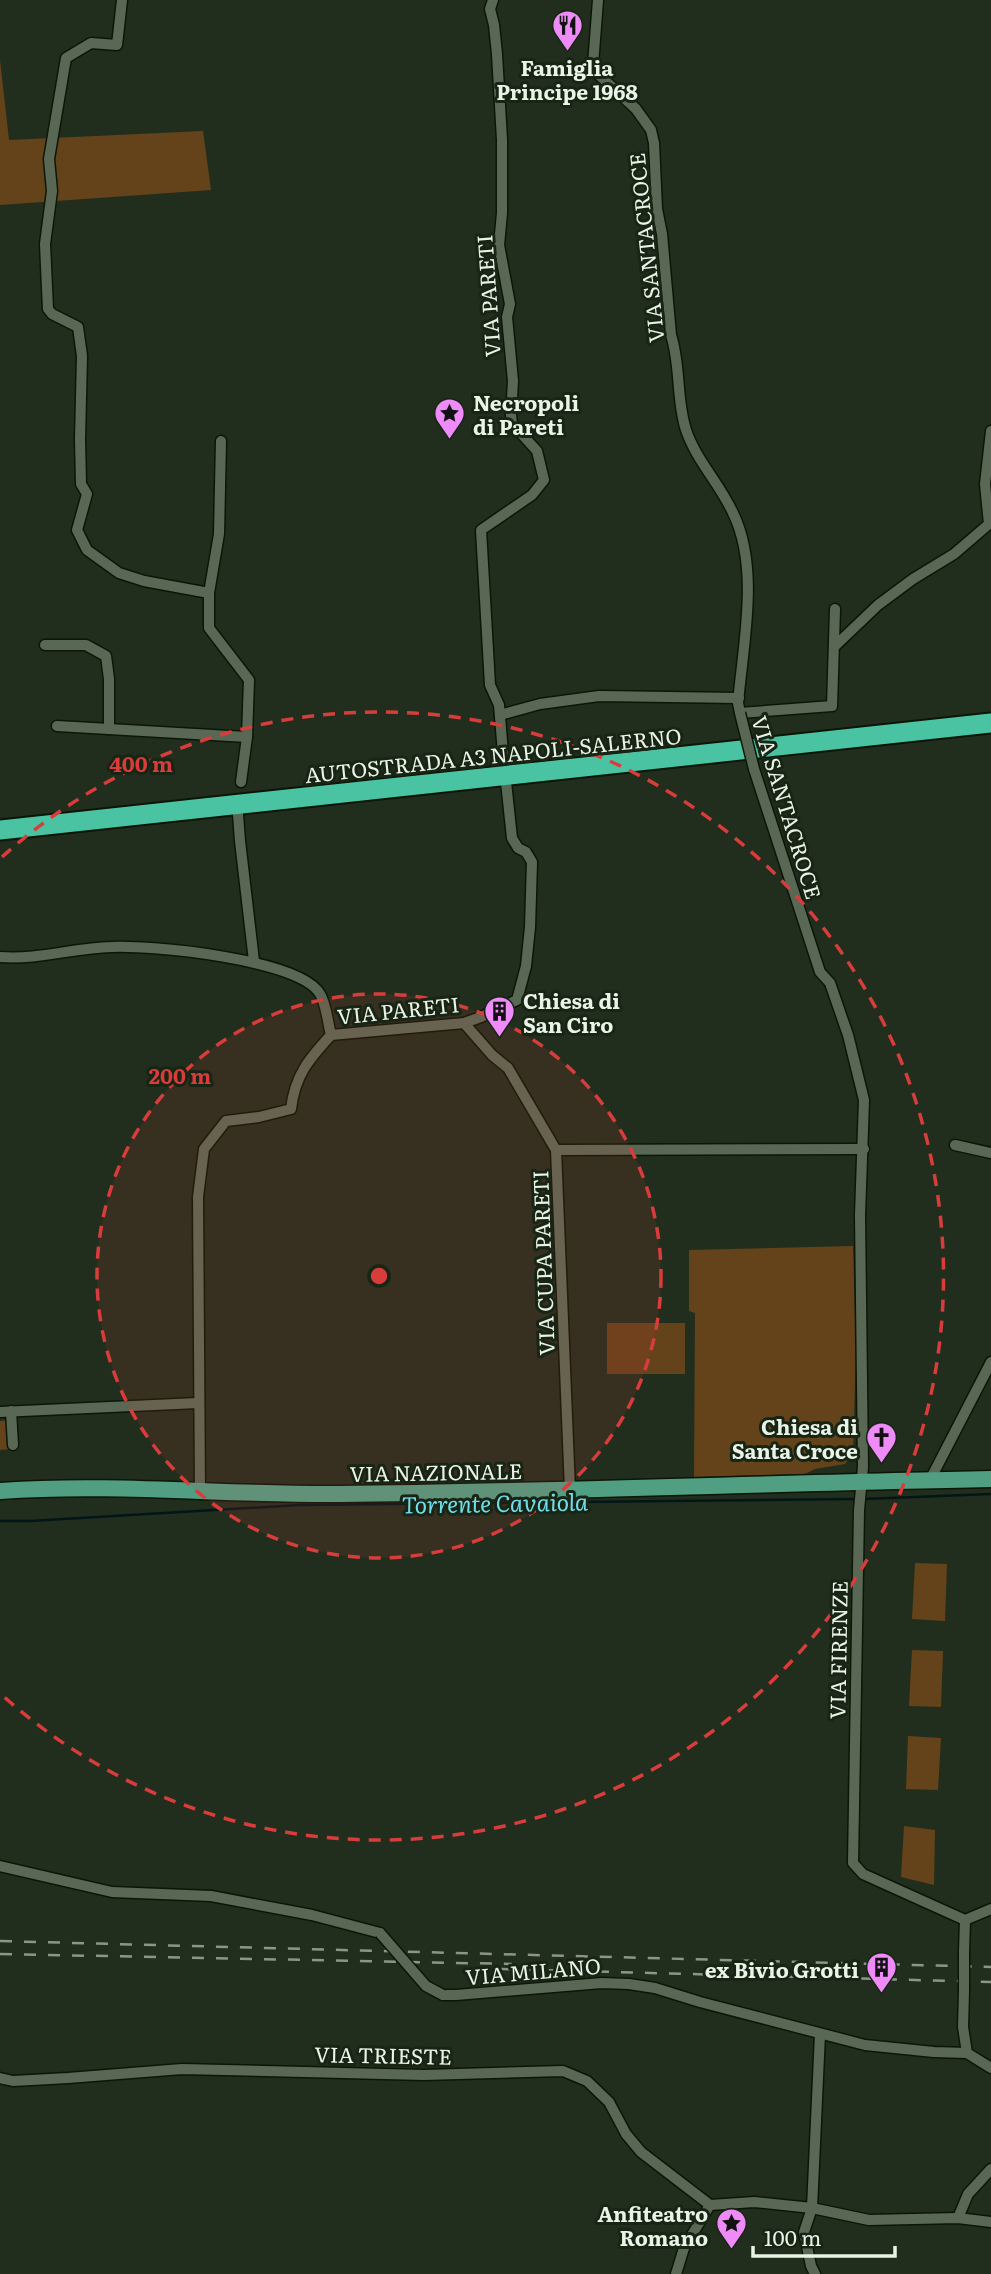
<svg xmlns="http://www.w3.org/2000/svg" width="991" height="2274" font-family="Literata,serif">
<rect width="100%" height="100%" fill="#222e1d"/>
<g fill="#64431a">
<polygon points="0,60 9,140 203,131 211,190 0,205"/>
<polygon points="853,1246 856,1352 853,1453 845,1464 815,1469 805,1474 694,1477 695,1313 689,1311 689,1250"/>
<rect x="607" y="1323" width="78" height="51"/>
<polygon points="10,1420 11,1449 0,1450 0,1421"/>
<polygon points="915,1563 947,1564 945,1621 912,1619"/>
<polygon points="912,1650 943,1651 941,1707 909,1706"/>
<polygon points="908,1736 941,1738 938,1790 906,1789"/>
<polygon points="904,1826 935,1830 934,1885 901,1877"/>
</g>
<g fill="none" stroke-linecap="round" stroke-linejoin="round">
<g stroke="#021619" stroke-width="2.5">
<polyline points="864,1499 991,1494"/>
<polyline points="0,1521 30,1521 300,1505 857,1499"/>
</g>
<defs>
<g id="street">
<polyline points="122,0 117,45 91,43 66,58 49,159 52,191 45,244 48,309 52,314 78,327 82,356 80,439 81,484 87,494 77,530 87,550 119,573 144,581 209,593"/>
<polyline points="493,0 490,9 494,25 497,54 502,140 502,213 499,245 510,304 507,317 513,381 511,415 512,423 518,430 537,451 544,480 532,495 481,530 490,685 499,705 503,753"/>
<path d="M 598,0 L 593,65 L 599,75 L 636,109 L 651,130 L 654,143 L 657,209 L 662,234 L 671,335 C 681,366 676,399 686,430 C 696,460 720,484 733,513 C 760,568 743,644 738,703 L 740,713 L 832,706 L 835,609"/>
<polyline points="221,441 219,534 209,593 209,628 249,680 247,737 241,782"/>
<polyline points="45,645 86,645 106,656 109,679 109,729"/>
<polyline points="835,646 878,605 913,579 954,554 989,524 985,484 991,431"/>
<polyline points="500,715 540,704 599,696 739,698"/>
<polyline points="57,726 247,737"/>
<polyline points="754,769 820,972 830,983 848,1035 864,1100 860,1215 863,1467 859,1510 853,1863 863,1874 965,1920 991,1909"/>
<polyline points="238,814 240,841 254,961"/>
<path d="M 0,957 C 38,960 74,948 111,947 C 151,945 300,959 320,994 C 326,1003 328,1024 331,1035"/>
<polyline points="464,1023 492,1055 508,1068 556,1150 570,1490"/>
<polyline points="955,1145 991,1153"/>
<polyline points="556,1150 864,1149"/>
<polyline points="11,1411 13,1445"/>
<polyline points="0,1412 198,1403"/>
<polyline points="930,1480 991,1362"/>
<path d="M 200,1493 L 198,1197 L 204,1149 L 226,1121 L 259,1117 L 291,1109 C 295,1075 309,1059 331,1035 L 464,1023 L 481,1017 L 517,1000 L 526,966 L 530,927 L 532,862 L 526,852 L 518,848 L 512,838 L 506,782"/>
<polyline points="0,1866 112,1892 211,1896 312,1915 380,1933"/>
<polyline points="964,1952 965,1920"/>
<polyline points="964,1991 963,2027 967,2053 991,2068"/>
<polyline points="443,1995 456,1995 602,1983 629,1984 655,1988 700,2002 865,2045 934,2052 967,2053"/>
<polyline points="0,2078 13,2081 68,2078 182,2069 424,2075 563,2071 587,2081 609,2102 626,2134 641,2152 710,2205"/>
<polyline points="958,2218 968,2194 991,2169"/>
<polyline points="676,2274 684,2248 710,2205 754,2202 812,2208 869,2220 958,2218 991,2222"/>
<polyline points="815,2274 811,2266 804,2232 812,2208 820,2034"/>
</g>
<path id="primary" d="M 0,1491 C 113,1483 226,1495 339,1494 C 556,1492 774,1483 991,1479"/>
<polyline id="highway" points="0,830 991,723"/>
</defs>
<use href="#street" stroke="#0b1607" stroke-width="13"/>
<use href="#primary" stroke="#0b1607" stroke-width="19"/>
<use href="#highway" stroke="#0b1607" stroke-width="23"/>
<use href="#street" stroke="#596854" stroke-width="10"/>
<use href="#primary" stroke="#509f83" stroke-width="16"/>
<use href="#highway" stroke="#4ac3a3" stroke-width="19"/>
<g stroke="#8c9688" stroke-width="2.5" stroke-dasharray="12 12" stroke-linecap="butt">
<polyline points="0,1941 991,1967"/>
<polyline points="0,1954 512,1964"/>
<polyline points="501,1969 991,1982"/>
</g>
<defs>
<g id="street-bridge">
<polyline points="740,713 754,769"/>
<polyline points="380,1933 426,1986 443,1995"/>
<polyline points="964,1991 964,1952"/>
</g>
</defs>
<use href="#street-bridge" stroke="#0b1607" stroke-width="13" stroke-linecap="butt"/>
<use href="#street-bridge" stroke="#596854" stroke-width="10"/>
</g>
<circle cx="379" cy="1276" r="282" fill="#d83c3b" fill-opacity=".12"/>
<g fill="none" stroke="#d83c3b" stroke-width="3.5" stroke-dasharray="12 9">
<circle cx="379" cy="1276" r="282"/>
<path d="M2 857A564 564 0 1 1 2 1695"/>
</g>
<defs>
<symbol id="restaurant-pin" viewBox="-11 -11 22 30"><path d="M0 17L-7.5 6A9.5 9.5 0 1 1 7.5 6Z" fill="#ee8bf8" stroke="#182514"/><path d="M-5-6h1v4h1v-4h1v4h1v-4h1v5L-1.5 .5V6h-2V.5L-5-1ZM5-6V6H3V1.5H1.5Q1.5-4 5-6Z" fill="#111"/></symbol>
<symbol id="sight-pin" viewBox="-11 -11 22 30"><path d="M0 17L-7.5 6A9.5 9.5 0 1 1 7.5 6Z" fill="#ee8bf8" stroke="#182514"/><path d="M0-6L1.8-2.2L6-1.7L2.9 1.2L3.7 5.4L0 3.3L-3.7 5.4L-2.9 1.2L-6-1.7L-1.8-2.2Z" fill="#111"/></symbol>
<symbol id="building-pin" viewBox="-11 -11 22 30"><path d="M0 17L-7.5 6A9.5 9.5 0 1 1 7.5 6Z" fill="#ee8bf8" stroke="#182514"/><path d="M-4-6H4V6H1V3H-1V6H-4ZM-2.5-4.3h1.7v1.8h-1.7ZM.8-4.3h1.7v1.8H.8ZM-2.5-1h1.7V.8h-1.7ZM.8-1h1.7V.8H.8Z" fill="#111"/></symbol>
<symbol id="church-pin" viewBox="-11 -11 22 30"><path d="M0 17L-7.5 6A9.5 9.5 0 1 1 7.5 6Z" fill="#ee8bf8" stroke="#182514"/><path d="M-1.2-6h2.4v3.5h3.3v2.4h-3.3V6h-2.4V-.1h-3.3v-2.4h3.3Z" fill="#111"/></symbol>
</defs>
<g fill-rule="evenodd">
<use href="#restaurant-pin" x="550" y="8" width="35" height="47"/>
<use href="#sight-pin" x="432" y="396" width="35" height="47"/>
<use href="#building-pin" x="482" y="994" width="35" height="47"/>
<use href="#church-pin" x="864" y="1420" width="35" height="47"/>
<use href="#building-pin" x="864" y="1950" width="35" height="47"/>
<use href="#sight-pin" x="714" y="2206" width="35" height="47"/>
</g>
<g text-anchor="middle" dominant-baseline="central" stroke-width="6" stroke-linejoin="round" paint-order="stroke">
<g font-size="21" font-weight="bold" fill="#eaf3e7" stroke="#182514" text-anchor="end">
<text x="567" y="66" text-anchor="middle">Famiglia<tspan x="567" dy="24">Principe 1968</tspan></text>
<text x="473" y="401" text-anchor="start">Necropoli<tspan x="473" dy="24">di Pareti</tspan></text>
<text x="523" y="999" text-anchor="start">Chiesa di<tspan x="523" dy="24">San Ciro</tspan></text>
<text x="858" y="1425">Chiesa di<tspan x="858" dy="24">Santa Croce</tspan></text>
<text x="859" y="1968">ex Bivio Grotti</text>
<text x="708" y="2212">Anfiteatro<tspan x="708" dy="24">Romano</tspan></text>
</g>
<g font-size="21" fill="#eaf3e7" stroke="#182514">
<text transform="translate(645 248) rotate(-96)">VIA SANTACROCE</text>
<text transform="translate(487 296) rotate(-94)">VIA PARETI</text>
<text transform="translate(493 754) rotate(-6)">AUTOSTRADA A3 NAPOLI-SALERNO</text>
<text transform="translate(788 807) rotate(73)">VIA SANTACROCE</text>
<text transform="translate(398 1009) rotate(-6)">VIA PARETI</text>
<text transform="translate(542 1263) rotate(-92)">VIA CUPA PARETI</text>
<text transform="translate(436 1471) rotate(-1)">VIA NAZIONALE</text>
<text transform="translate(837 1650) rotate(-89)">VIA FIRENZE</text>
<text transform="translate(533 1970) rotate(-5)">VIA MILANO</text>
<text transform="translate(383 2054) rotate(1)">VIA TRIESTE</text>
</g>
<g font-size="23" font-style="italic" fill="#70ddec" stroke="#182514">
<text transform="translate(495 1502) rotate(-1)">Torrente Cavaiola</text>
</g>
</g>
<circle cx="379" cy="1276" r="10" fill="#d83c3b" stroke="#182514" stroke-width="3.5"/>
<g font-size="21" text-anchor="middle" font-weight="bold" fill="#d83c3b" stroke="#182514" stroke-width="6" stroke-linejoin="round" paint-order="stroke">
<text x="141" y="772">400 m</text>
<text x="180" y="1084">200 m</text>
</g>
<path d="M753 2246v10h142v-10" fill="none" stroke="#eaf3e7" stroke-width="3.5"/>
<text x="764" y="2246" font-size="21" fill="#eaf3e7" stroke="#182514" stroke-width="5" paint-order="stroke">100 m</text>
</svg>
